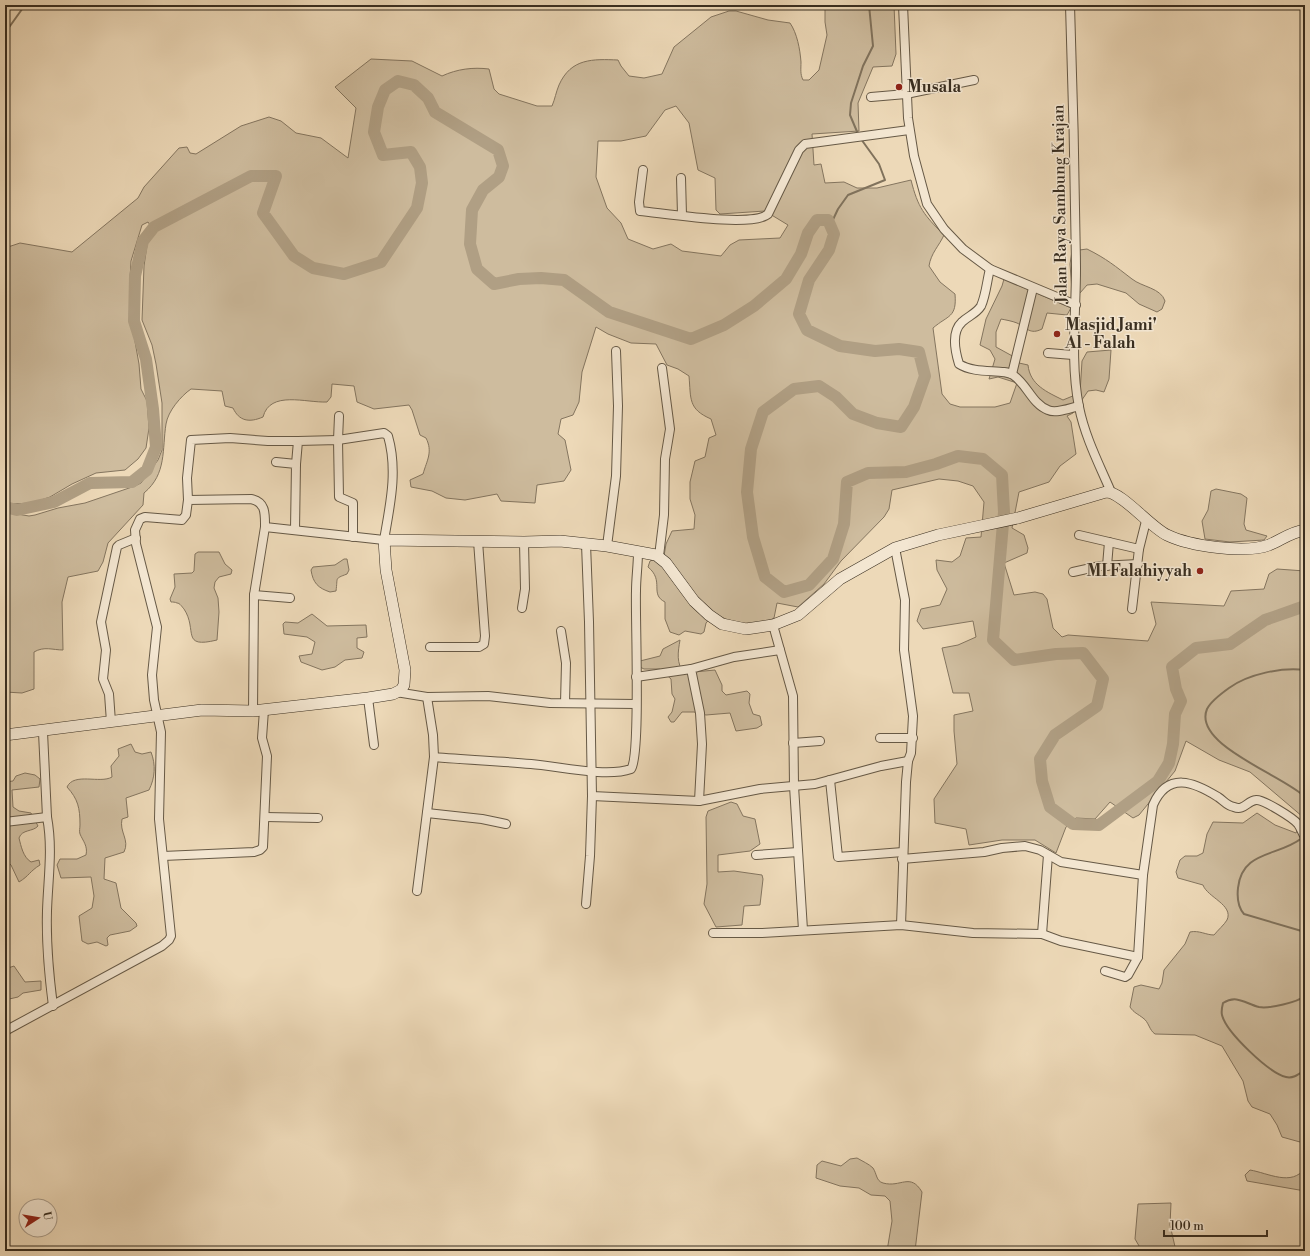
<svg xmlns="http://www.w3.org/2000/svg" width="1310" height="1256" font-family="'Libre Bodoni',serif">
<rect width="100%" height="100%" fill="#edd9b8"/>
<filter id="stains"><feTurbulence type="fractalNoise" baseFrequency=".005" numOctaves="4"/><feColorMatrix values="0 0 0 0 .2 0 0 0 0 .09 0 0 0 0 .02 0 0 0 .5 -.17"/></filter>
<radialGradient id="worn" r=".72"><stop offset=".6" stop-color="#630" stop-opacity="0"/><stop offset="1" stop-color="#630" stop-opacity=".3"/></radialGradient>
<g fill="#cebc9e" stroke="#84755f" fill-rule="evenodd">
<path d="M 825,5 L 894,5 L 896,54 L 892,66 L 873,67 L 858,103 L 859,131 L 812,134 L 814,165 L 821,164 L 825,183 L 844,182 L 857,188 L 877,188 L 911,180 C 918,208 924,215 944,235 C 939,246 931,253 929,266 L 940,282 L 955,294 C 957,318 948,315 933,328 L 942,394 L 950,404 L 960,407 L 995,407 L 1010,403 L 1017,383 L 998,377 L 989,379 L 995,359 L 990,350 L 980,345 L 986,319 L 1002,286 L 1004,279 L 1071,308 L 1067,315 L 1047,313 L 1042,329 C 1030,335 1027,328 1017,323 C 1012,321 1006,320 1001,319 L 996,332 L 996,347 L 1016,358 L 1019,363 L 1028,365 C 1030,385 1047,392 1063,400 L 1080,393 L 1082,361 L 1087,352 L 1111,350 L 1109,379 L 1104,392 L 1096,390 L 1088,391 L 1073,413 L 1067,416 L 1071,422 L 1076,454 L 1060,466 L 1049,482 L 1019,492 L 1012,528 L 1024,535 L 1028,548 L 1027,553 L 1004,563 L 1014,595 L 1035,592 L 1043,594 L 1047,599 L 1053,628 L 1062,637 L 1068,635 L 1148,641 L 1156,624 L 1151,602 L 1224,606 L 1231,591 L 1264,589 L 1269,574 L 1277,569 L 1305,571 L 1305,1145 L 1300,1142 L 1282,1137 L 1277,1125 L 1270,1114 L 1252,1107 L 1248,1101 L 1243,1081 L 1222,1046 L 1195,1035 L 1155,1034 C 1149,1030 1149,1022 1143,1018 C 1138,1014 1134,1013 1130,1007 L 1134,987 L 1141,985 L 1159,989 L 1162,983 L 1164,970 L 1185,944 L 1190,932 C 1199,930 1206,935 1214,935 C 1218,930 1224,925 1227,920 C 1234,905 1207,897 1203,885 L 1178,878 L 1176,872 L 1180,860 L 1185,856 L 1197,856 L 1203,853 L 1207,834 L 1213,822 L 1243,823 L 1257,813 L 1275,825 L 1296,833 L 1303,817 L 1250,772 L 1219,760 L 1186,741 L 1175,771 L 1139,815 L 1133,818 L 1110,802 L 1095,819 L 1076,818 L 1066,827 L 1056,853 L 1035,840 L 1002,840 L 969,845 L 966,829 L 935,823 L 934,799 L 957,764 L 954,731 L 954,715 L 973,711 L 969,693 L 953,693 L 942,648 L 958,645 L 976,637 L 973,621 L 923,629 L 917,621 L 921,609 L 940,605 L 947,589 L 937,570 L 936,560 L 952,562 L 960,556 L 966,538 L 981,537 L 984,502 L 973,486 L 958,481 L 939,479 L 892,490 L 889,509 L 884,517 L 841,561 L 824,584 L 798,607 L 777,603 L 774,618 C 757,628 732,623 714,614 L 706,623 L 704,632 L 701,634 L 685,631 L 679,635 L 670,632 L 665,619 L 665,602 C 649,594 665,581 648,567 L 650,561 L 664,556 L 666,544 L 672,531 L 694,529 L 695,515 L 690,499 L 690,482 L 695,461 L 705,457 L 709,438 L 716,435 L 711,419 C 688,409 691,399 689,376 L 678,369 L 667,365 L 656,344 L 631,343 L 608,334 L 596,327 L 582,372 L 579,402 L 573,415 L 561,419 L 558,434 L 565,440 L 571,470 L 564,481 L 537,485 L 535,503 L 501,501 L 497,494 L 465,500 L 446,498 L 432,491 L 411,487 L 410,480 L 423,474 C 427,460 433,452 426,438 L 420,435 L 412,410 L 409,405 L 374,409 L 357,402 L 354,386 L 332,384 L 331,397 L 327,402 C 306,403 270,390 263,417 C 249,423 239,421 233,408 L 225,406 L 222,391 L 191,389 C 181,396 168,411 166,424 C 162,449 167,474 144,493 L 143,505 L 108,543 L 103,562 L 98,571 L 68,577 L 62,602 L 63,650 C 53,650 44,646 34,652 L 34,689 L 22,693 L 5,692 L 5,512 L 29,516 L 35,515 L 58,508 L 85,503 L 135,486 L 141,483 L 158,460 L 162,450 L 162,403 L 156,364 L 152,345 L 142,320 L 144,266 L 150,225 L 148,222 L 142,225 L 131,261 L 130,280 L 131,319 L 139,364 L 141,389 L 147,401 L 149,428 L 146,448 L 138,459 L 125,470 L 96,473 L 72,484 L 50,497 L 32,503 L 12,504 L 5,503 L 5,248 L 20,243 L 72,252 L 138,198 L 144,187 L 179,148 L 187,147 L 190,153 L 196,154 L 241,126 L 269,117 L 281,121 L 296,133 L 321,138 L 348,158 L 356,108 L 335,87 L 371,59 L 412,61 L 442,76 C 457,69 473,67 489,69 L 494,89 L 499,94 L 537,106 L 552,106 C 555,99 556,92 559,85 C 571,58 593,59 618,60 L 621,66 L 629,76 L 644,78 L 662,74 L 674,47 L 711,17 L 729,11 L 736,11 L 768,20 L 790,23 C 797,33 800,49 801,62 C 801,69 800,74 803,80 L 809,80 L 819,70 L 827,35 L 825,22 ZM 676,106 L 689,123 L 698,170 L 715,178 L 716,210 L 720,214 L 765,211 L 788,225 L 780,238 L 739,240 L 730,245 L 721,256 L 682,251 L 671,244 L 653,249 L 628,239 L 621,223 L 607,208 L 596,177 L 598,141 L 621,141 L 646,136 L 665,110 Z"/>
<path d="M 1087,249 C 1107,259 1115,266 1132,279 C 1142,287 1161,288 1165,301 L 1162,309 L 1157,312 L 1139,304 L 1126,293 L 1097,284 L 1087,285 L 1080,293 L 1072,291 L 1070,264 L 1072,251 Z"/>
<polygon points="1216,489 1241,494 1247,498 1244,524 1246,530 1267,536 1264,540 1230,542 1205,539 1202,521 1208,510 1211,491"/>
<path d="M 198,552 L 219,552 L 225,564 L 232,570 L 231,574 L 219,577 L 215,582 L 214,588 L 218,598 L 219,612 L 217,640 C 180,649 198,630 184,609 C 182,607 180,603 177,603 C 175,602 173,602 171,602 L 170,599 L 175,587 L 174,574 L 192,573 L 194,571 L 195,554 Z"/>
<path d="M 344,559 L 347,559 L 349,570 L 347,574 C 334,579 338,577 336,591 L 330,592 C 318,588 313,583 311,570 L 313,567 L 335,565 Z"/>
<polygon points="312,614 327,626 366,625 367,637 357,638 357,648 364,652 362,658 345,660 335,667 322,670 301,662 299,656 312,654 315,642 307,637 284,634 283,624 285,622 298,623"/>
<path d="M 680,640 C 678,652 676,663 684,673 L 715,670 L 722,685 L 722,691 L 726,695 L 747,691 L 750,694 L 749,703 L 753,714 L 760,716 L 762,725 L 757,728 L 736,731 L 730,713 L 706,715 L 694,712 L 682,712 L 674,722 L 671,722 L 668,717 L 672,712 L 675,699 L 672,694 L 671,679 L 660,669 L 644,669 L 640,667 L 640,661 L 660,656 L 663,649 Z"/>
<path d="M 131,744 L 135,752 L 142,754 L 151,752 C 156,765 155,778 149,790 L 126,798 L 128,817 L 122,819 C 119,832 130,840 124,852 L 105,858 L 104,879 L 116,883 L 121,908 L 136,923 L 137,926 L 130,931 L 110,935 L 107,938 L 108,945 L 106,946 L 97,942 L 88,944 L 82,941 L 79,916 L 92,908 L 94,896 L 91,877 L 61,878 L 57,865 L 60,859 L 77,859 L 86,855 C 88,846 83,841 80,834 C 79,831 80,828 80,825 C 80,808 78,799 67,787 C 74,772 100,784 112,777 L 111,766 L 119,756 L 118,749 Z"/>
<path d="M 25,773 L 35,775 L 40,779 L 39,787 L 12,790 L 13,807 L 19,811 L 31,813 L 38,826 C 33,832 22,829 19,838 C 21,846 23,857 31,862 L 39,860 L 40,865 C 30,871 29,876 19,882 L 11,865 L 5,860 L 5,782 L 13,781 L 16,776 Z"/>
<polygon points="731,802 737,804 743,816 755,819 760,844 750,851 718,855 718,872 734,871 762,875 763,879 760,905 744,906 742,925 716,927 704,904 707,884 706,817 708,811"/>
<polygon points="14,966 25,982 41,981 41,990 23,993 18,997 5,1000 5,969"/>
<path d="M 857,1158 C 862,1161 869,1164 873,1168 C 877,1174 876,1181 883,1183 C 901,1188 910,1172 922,1192 L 915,1251 L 887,1251 L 892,1221 L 890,1201 L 885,1196 L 871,1195 L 859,1188 L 840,1186 L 816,1178 L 817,1165 L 822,1161 L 841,1166 L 850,1159 Z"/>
<path d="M 1305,1168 L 1305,1191 L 1247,1181 L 1245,1175 L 1250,1170 C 1268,1173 1292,1187 1305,1168 Z"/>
<polygon points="1171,1203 1170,1225 1176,1251 1142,1251 1135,1239 1138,1204"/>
</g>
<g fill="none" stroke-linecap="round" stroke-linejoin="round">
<g stroke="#80725c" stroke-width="2">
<polyline points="5,33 25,5"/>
<polyline points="858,134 850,115 851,103 863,66 873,46 869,5"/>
<polyline points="830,226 838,209 848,195 885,180 879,164 861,139"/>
<path d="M 1305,670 C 1282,667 1248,674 1229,688 C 1222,693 1211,701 1207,709 C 1192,745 1285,776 1305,797"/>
<path d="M 1302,838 C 1278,857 1242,850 1238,888 C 1237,897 1238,907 1244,914 L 1305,932"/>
<path d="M 1305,996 C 1298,1002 1269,1009 1259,1007 C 1246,1004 1237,994 1223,1003 C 1222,1007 1221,1011 1222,1015 C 1226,1032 1269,1073 1286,1077 C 1293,1079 1299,1074 1305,1070"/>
</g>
<polyline stroke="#b09f84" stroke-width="12" points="5,507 17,510 54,502 90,483 132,482 147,470 156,447 153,409 146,359 134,321 135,276 143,241 154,227 251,176 276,176 263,213 294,256 313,268 344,274 381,262 417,208 422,183 420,167 411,152 383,155 374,132 378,107 385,90 398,81 414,85 428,98 435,112 498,150 503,166 499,177 483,190 472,210 470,244 477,269 494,284 519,279 541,278 564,280 609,312 691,339 724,325 754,306 786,279 801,254 808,233 817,220 828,220 834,234 829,250 809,280 799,314 807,330 840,346 875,351 899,349 919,352 925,376 914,407 901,427 877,423 853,414 836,397 819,386 794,389 763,412 751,449 747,492 753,537 765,577 784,592 809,585 833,559 844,524 847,482 868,473 906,472 936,464 958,456 983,459 1002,475 1004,512 993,640 1014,660 1056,654 1083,653 1103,679 1097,706 1055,735 1040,759 1042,781 1050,807 1073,824 1099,825 1158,781 1169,763 1173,744 1175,714 1181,701 1176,689 1172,667 1196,648 1230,644 1265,620 1305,606"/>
<defs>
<g id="minor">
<polyline points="903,5 908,118 914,156 927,204 944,229 963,249 990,269 1076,305"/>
<path d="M 1070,5 C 1073,93 1075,180 1076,268 C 1076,315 1070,361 1079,407 C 1085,437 1099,464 1111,492"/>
<polyline points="871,97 906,94 974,80"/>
<path d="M 643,170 L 639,202 L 640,211 C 663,213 753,228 768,214 L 799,150 L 805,144 L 909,130"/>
<polyline points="681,178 682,215"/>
<path d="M 990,269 C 987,280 986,295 981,306 C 976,314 968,316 962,322 C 951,332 955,351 959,364 C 976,375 1003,368 1013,375 C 1027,384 1032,404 1048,410 C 1056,414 1070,408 1079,406"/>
<polyline points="1048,353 1073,355"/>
<polyline points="1012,374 1033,288"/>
<polyline points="276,462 296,464 295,530"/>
<polyline points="296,464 298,441 338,440 339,497 353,503 353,537"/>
<polyline points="188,500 187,478 191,440 230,438 268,441 298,441"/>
<polyline points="1079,535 1139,549 1146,521"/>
<polyline points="586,544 589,622 592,796 699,801 760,789 815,784 881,766 908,761"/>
<polyline points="607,546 616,476 618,406 616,351"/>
<polyline points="895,548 905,600 904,650 913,716 911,753 908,761 906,782 901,925"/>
<polyline points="659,556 664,515 665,459 670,429 662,368"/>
<polyline points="1107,566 1109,542"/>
<polyline points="1073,572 1100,566 1138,564"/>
<polyline points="254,595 290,598"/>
<polyline points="522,608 525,589 524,542"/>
<polyline points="1132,609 1139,549"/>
<polyline points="773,625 793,696 794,786 803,930"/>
<polyline points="561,631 566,663 565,703"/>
<polyline points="430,647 479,647 484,644 485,636 478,541"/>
<polyline points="636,677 691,669"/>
<polyline points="396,692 427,697"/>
<polyline points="368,698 374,745"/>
<polyline points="253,711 254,595 265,527"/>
<polyline points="111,722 109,694 103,679 106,650 101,622 117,547 119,545 136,538"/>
<polyline points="43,732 47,817"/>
<polyline points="880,738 913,738"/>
<polyline points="793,743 820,741"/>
<path d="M 434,757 C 466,760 499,761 531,764 C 558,766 606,778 631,769 C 641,756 635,618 636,591 C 636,578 638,565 638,552"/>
<polyline points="830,780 838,857 903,852"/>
<polyline points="699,801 702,744 700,713 691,669 734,657 780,650"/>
<polyline points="427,813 482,819 506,824"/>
<polyline points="265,817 318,818"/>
<path d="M 5,822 L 47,817 C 53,849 48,879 47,911 C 46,943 49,975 53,1006"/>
<polyline points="756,855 798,852"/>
<polyline points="163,856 254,852 260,850 263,847 267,756 262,738 264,710"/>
<path d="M 902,859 L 984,852 L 1002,848 L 1025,846 L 1040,850 L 1061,862 L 1143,875 L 1153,805 C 1168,771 1194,782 1218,797 C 1224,801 1227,806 1234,807 C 1244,811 1247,801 1256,800 C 1263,799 1293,818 1298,824 C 1301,828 1302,833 1305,837"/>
<polyline points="417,891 434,757 433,735 427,697 488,696 550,703 636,704"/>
<polyline points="586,904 590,856 592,796"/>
<polyline points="713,933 762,933 901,925 973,933 1042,934 1061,941 1138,957"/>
<polyline points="1042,934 1048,855"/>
<polyline points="1105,971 1125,977 1128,975 1138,957 1143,875"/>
<path d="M 5,1031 L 162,946 L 169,940 L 171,936 L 159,819 L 161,732 L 154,700 L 152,675 L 157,627 L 136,544 L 135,530 L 140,519 L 145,517 L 182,520 L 186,515 L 188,500 L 251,499 C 266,502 265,514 265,527 L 384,540 C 390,505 398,471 388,436 L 384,433 L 338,440 L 339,416"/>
</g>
<path id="secondary" d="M 5,735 L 202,710 L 253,711 L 368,698 L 393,694 L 401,690 L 404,685 L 405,670 L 386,570 L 384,540 L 524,542 L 560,541 L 607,546 L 656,555 L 666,563 L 694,601 L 709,615 L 722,624 L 746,629 L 773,625 L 798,615 L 840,579 L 895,548 L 938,535 L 1018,518 L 1106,492 C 1121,491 1150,527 1167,535 C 1190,546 1245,554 1269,545 C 1281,540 1291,532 1305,530"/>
</defs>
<use href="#minor" stroke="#665946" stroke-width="10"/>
<use href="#secondary" stroke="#392e20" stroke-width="12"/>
<use href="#minor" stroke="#f3e6d1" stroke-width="8"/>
<use href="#secondary" stroke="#f3e6d1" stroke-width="11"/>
</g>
<g fill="#8f2418" stroke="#f3e6d1" stroke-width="1.5">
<circle cx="899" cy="87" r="4"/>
<circle cx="1057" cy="334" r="4"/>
<circle cx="1200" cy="571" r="4"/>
</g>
<g text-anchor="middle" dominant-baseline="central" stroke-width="3" stroke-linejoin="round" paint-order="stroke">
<g font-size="16" font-weight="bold" fill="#392e20" stroke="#f3e6d1" text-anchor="start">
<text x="907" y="87">Musala</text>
<text x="1065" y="325">Masjid Jami'<tspan x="1065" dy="18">Al - Falah</tspan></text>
<text x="1192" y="571" text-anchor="end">MI Falahiyyah</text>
</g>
<g font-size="16" fill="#392e20" stroke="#f3e6d1">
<text transform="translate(1060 204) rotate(-91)">Jalan Raya Sambung Krajan</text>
</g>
</g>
<rect width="1310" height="1256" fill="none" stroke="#edd9b8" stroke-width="20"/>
<rect x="6" y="6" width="1298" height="1244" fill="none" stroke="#392e20" stroke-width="2"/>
<rect x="10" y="10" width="1290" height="1236" fill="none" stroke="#392e20"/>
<g transform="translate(38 1218) rotate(78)"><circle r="19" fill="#f3e6d1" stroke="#a99c8a"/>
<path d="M0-3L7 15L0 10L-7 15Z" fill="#8f2418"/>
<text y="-6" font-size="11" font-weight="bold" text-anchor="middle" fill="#392e20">U</text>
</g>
<path d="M1164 1230v6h103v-6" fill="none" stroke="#392e20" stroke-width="2"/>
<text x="1170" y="1230" font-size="12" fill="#392e20" stroke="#f3e6d1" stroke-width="3" paint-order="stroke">100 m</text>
<rect width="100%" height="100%" filter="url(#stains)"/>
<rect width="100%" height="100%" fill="url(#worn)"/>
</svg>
